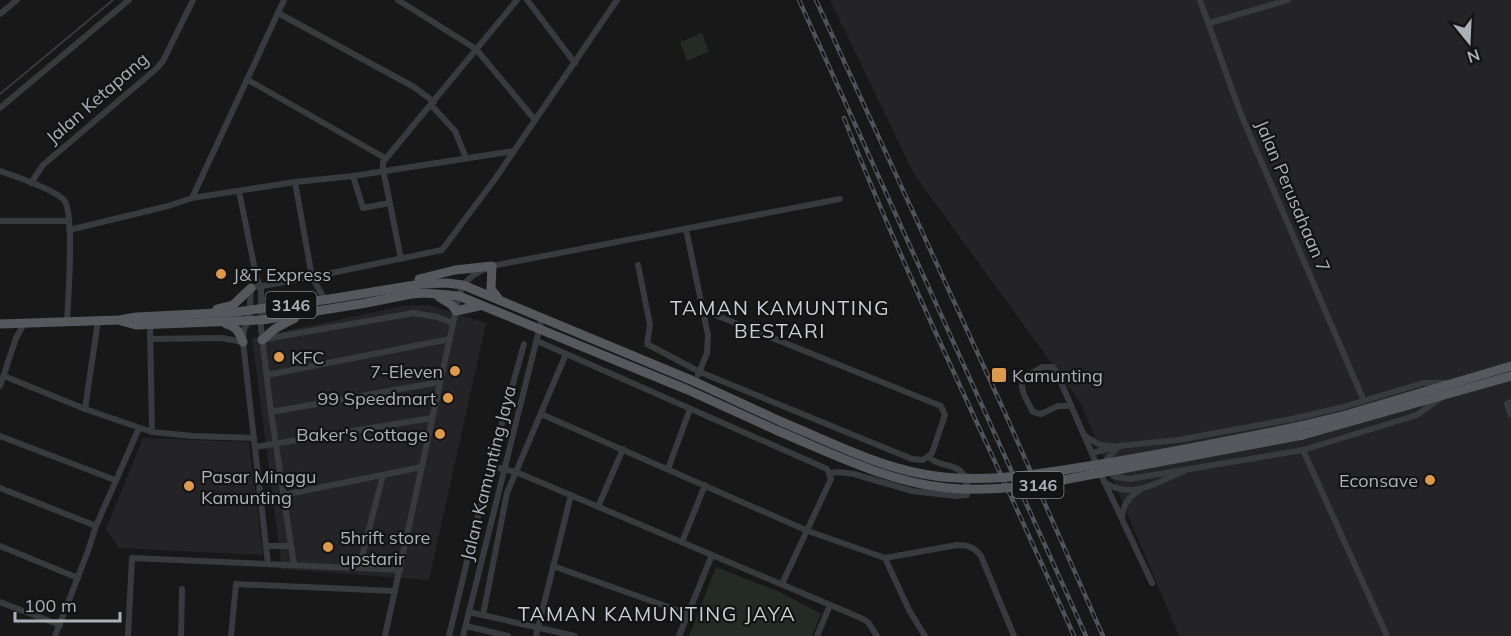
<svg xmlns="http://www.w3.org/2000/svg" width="1511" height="636" font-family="Mulish,sans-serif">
<rect width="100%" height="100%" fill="#181819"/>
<g fill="#242426">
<polygon points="830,0 1511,0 1511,636 1179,636 1081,404 914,174"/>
<polygon points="429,305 486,323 429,580 282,569 252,338 403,306"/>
<polygon points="143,438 249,442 263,555 119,548 106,529"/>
</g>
<g fill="#242b24">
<polygon points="702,33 709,52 687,61 680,42"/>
<polygon points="716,567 780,592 821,614 812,636 689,636"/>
</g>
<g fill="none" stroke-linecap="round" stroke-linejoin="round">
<polyline stroke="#323c41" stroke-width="2" points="0,94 113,0"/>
<g stroke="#393a3e" stroke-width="6">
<polyline points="398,0 476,49 535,120"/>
<polyline points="527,0 575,63"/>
<polyline points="1200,0 1240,112 1364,401"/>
<polyline points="278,13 414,87 434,102"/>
<polyline points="0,14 17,0"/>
<polyline points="1209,23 1288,0"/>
<polyline points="248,80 385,158"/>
<polyline points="431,105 455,131 466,158"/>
<polyline points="0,108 129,0"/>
<path d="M 0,171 C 15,176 54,189 64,200 C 75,213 68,301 67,322"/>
<polyline points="353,176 363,208 390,203"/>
<polyline points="295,182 312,277 325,300"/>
<polyline points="31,183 43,165 156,69 163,61 193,0"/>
<polyline points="239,191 257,280 261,287 261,328 271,412 294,565"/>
<polyline points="192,198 284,0"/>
<polyline points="0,221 69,221"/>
<polyline points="686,229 708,335 707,353 698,375"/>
<polyline points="69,230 168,206 192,198 295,182 353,176 514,151"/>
<polyline points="401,259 383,169 383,162 517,0"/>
<polyline points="638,265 650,325 647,344 700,372 912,459 923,460 932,453 945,415 941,406 703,310"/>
<polyline points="251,287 249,321 244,329 243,342 268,564"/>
<polyline points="251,288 312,277 442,250 495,179 617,0"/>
<polyline points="150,325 152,432"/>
<polyline points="150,339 222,338 243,342"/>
<polyline points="265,339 414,313 437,317 453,323"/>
<polyline points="537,341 827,469 831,479 782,584"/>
<polyline points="267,375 450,339"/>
<polyline points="4,376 85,409 152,432 193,436 254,438"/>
<polyline points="0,386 16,338 24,324"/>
<polyline points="1511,402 1507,404 1511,415"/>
<path d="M 1071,406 L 1058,406 L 1041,414 L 1033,412 C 1027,401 1019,389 1023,378 L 1042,367 L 1053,367 L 1056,371 L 1104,481 L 1152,583"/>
<polyline points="85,409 98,321"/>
<polyline points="271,412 440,382"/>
<polyline points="541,414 808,531 885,558 909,610 925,636"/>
<polyline points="0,436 115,480"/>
<polyline points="1085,436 1100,445 1112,446"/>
<polyline points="1119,446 1107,459 1108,469 1113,476 1129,479 1303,450 1417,415 1439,399"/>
<polyline points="255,447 432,418"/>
<polyline points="1303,450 1387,636"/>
<polyline points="1092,453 1119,446 1178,440 1292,419 1343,407 1423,383 1446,383"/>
<polyline points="490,466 516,472 861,618 868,622 877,636"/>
<polyline points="668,469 690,409"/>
<path d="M 829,473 L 839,472 L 854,474 L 912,491 L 956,496 L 967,495 C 968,489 967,485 966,480 C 960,461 940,469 929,457"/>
<path d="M 1104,482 C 1132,501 1157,482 1184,471"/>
<polyline points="0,488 96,526"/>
<polyline points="283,495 422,467"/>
<polyline points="598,507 623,449"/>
<path d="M 1122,517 C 1123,504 1129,497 1140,490"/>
<polyline points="682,542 705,485"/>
<polyline points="0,546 78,578"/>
<polyline points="267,546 291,546"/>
<path d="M 885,558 L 957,545 C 968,545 974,547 981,556 L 1014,636"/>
<polyline points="553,566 688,614"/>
<polyline points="359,568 383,475"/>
<polyline points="0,602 60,625"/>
<polyline points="469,612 575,636"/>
<polyline points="483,615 507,493 566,354"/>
<polyline points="466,626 508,636"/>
<polyline points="55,636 88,551 96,526 139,428"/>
<polyline points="128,636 132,558 400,570"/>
<polyline points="181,636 182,589"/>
<polyline points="231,636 236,584 395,591"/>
<path d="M 385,636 L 459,296 C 465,278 475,273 492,266 L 840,199"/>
<polyline points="449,636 490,466 524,344"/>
<polyline points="463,636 542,318"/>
<polyline points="536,636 571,495"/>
<polyline points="679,636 712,555"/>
<polyline points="817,636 830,605"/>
</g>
<g stroke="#55585c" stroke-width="9">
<polyline points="419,279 455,270 492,266 491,289 498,298"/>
<polyline points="439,297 452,305 456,311 479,306"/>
<polyline points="217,309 233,305 251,288"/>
<polyline points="121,321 136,325 262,320 366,303 411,294 425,293 459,296 688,390 778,431"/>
<polyline points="0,324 119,320 137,317 236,312 330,299 421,284 447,283 463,285 691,380 782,422"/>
<path d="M 226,324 C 237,327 239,332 243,342"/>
<polyline points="262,340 276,328 295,318"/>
<polyline points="1301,426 1339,417 1511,366"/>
<polyline points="1303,435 1511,376"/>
</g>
<defs>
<g id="rail">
<polyline points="799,0 1086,636"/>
<polyline points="816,0 1005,413 1103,636"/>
<path d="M 844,118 C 913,294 998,463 1074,636"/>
</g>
</defs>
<use href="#rail" stroke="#505357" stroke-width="4.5"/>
<use href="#rail" stroke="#131314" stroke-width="2" stroke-dasharray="7" stroke-linecap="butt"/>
<g stroke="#55585c" stroke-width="9">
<path d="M 782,422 C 828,441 874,465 923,474 C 981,485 1038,474 1095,465 C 1164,454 1233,440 1301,426"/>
<path d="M 778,431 C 833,454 888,482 948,488 C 978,491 1007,488 1036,485 L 1303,435"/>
</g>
</g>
<g fill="#de9a4a" stroke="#131314" stroke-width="2">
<circle cx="221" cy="274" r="6"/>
<circle cx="279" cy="357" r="6"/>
<circle cx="455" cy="371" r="6"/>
<rect x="991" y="367" width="16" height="16" rx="3"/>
<circle cx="448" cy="398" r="6"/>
<circle cx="440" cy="434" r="6"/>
<circle cx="1430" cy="480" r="6"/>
<circle cx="189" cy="486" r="6"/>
<circle cx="328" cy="547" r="6"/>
</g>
<g text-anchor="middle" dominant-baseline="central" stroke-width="4.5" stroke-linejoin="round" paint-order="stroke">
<g fill="#131314" stroke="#7d8287" stroke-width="1.5">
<rect x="265.5" y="292" width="51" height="26" rx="4.5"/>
<rect x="1012.5" y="472" width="51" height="26" rx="4.5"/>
</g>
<g font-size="16" font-weight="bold" fill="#abb1b8">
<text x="291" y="305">3146</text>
<text x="1038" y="485">3146</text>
</g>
<g font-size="18" fill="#abb1b8" stroke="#131314">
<text transform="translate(97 98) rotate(-41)">Jalan Ketapang</text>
<text transform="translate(1293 196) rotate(67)">Jalan Perusahaan 7</text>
<text transform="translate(488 473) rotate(-76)">Jalan Kamunting Jaya</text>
</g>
<g font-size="18" fill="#abb1b8" stroke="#131314" text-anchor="start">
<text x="233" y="274">J&amp;T Express</text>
<text x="291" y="357">KFC</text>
<text x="443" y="371" text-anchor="end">7-Eleven</text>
<text x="1012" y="375">Kamunting</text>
<text x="436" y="398" text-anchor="end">99 Speedmart</text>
<text x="428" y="434" text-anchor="end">Baker's Cottage</text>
<text x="201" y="476">Pasar Minggu<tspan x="201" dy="21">Kamunting</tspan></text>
<text x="1418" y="480" text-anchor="end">Econsave</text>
<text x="340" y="537">5hrift store<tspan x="340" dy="21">upstarir</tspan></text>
</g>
<g font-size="20" letter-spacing="1.5" fill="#cccfd4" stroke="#131314">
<text x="780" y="307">TAMAN KAMUNTING<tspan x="780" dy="23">BESTARI</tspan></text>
<text x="657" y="613">TAMAN KAMUNTING JAYA</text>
</g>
</g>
<g transform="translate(1469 42) rotate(162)" stroke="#131314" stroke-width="4.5" paint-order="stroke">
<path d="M0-4.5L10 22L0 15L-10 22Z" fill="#abb1b8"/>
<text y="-9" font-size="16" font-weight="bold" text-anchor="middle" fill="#abb1b8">N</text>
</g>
<path d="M15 612v9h105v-9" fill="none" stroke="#abb1b8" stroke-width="3"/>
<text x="24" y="612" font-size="18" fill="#abb1b8" stroke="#131314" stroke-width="4.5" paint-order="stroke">100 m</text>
</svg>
